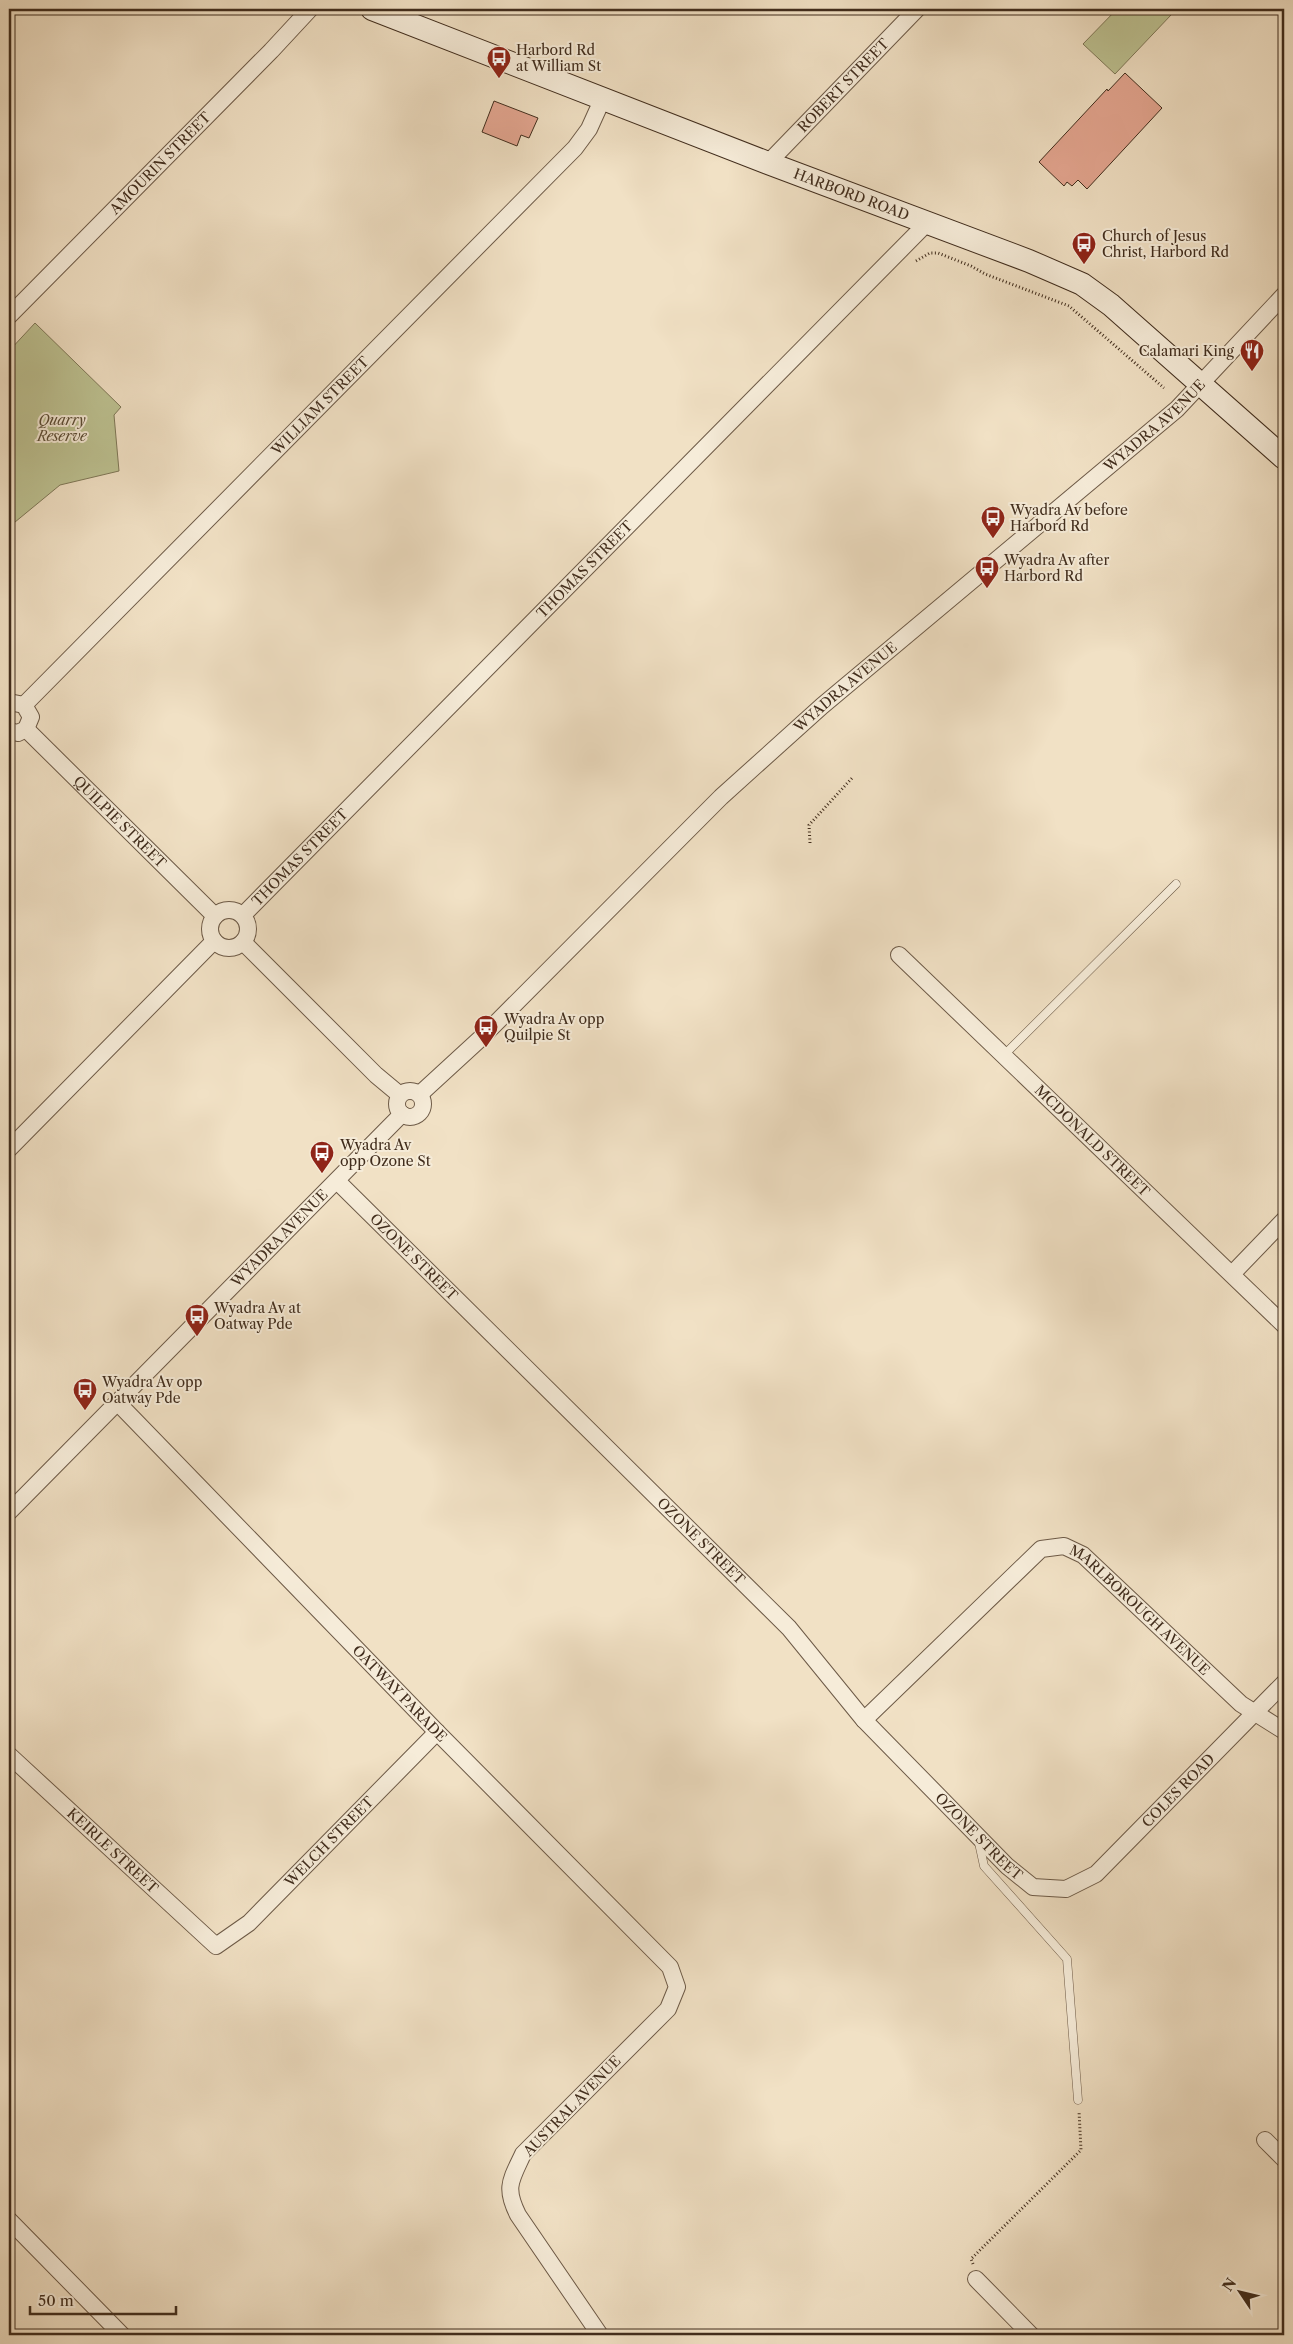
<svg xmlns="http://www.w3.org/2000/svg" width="1293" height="2344" font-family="'Libre Caslon Text',serif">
<rect width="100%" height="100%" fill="#f1e1c5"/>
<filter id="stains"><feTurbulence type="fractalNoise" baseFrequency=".004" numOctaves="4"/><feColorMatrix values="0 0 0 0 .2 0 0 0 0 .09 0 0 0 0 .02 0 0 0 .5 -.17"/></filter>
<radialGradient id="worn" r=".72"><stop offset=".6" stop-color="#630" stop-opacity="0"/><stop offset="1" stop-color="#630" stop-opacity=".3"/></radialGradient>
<g fill="#bdc292" stroke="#7f7858">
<polygon points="1117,9 1165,9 1171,15 1115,74 1083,44"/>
<polygon points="35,323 121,407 114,415 119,471 60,485 9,527 9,351"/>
</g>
<g fill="#e4a691" stroke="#412d1d">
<polygon points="1125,73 1162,108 1087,189 1078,180 1072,186 1067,182 1064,186 1039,162 1107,89 1108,91"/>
<polygon points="494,101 538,118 529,138 521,135 517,146 482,132"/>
</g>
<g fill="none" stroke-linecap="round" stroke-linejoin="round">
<defs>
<g id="service">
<polyline points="1004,1055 1176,884"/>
<polyline points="979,1843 984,1866 1067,1959 1078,2100"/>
</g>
<g id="minor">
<path id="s1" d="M 768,163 L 917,9"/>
<path id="s2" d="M 9,316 L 271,51 L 310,9"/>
<polyline points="9,704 14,703 24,705 31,717 26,729 18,733 9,731"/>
<path id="s3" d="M 24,705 L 575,148 L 589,129 L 603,98"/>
<path id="s4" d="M 26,729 L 215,916"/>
<circle cx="229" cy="929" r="19"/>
<path id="s5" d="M 243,915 L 927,223"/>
<polyline points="243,942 376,1075 400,1095"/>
<path id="s6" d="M 899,955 L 1284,1325"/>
<circle cx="410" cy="1104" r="13"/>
<path id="s7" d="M 420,1094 L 481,1038 L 721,797 L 822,706 L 1177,409 L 1284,295"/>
<polyline points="9,1149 214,941"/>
<path id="s8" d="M 337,1181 L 789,1628 L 864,1720 L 1007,1866 L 1033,1887 L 1066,1889 L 1096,1874 L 1284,1683"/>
<polyline points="1232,1274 1284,1220"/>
<path id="s9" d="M 117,1402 L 437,1732 L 670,1967 L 677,1987 L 668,2009 L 523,2154 C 511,2180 504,2187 518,2215 L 600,2335"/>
<path id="s10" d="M 9,1512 L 402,1114"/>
<path id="s11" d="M 864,1720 L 1041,1549 L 1064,1546 L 1083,1555 L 1241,1704 L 1284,1731"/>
<path id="s12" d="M 9,1755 L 216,1946 L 249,1923 L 437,1732"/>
<polyline points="1265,2140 1284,2159"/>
<polyline points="9,2220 122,2335"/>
<polyline points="976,2279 1031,2335"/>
</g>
<g id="secondary">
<path id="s13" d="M 372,9 L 768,163 L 1029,261 L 1082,284 L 1111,305 L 1284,458"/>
</g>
</defs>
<use href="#service" stroke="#6d5a47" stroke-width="9"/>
<use href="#minor" stroke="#6d5a47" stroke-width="18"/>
<use href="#secondary" stroke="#412d1d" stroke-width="24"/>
<g stroke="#412d1d" stroke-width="3" stroke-dasharray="1 2.5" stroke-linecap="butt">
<polyline points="916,261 930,253 938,253 971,266 985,274 1069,306 1164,388"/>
<polyline points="810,843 809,825 853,777"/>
<polyline points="973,2264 971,2259 1081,2150 1079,2111"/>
</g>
<use href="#service" stroke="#f6ecd9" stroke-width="8"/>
<use href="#minor" stroke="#f6ecd9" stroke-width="16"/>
<use href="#secondary" stroke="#f6ecd9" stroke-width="22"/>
</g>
<defs>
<symbol id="bus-pin" viewBox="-11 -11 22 30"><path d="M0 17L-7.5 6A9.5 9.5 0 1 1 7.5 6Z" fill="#8f2418" stroke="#f6ecd9"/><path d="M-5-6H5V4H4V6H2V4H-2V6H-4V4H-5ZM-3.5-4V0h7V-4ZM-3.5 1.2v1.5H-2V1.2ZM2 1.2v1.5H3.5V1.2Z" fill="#fff"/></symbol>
<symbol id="restaurant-pin" viewBox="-11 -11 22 30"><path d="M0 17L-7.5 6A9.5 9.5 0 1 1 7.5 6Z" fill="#8f2418" stroke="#f6ecd9"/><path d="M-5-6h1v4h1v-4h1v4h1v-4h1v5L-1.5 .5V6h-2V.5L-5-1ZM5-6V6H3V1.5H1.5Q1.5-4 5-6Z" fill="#fff"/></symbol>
</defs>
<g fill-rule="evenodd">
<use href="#bus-pin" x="485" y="44" width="28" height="38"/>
<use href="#bus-pin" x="1070" y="230" width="28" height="38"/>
<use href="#restaurant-pin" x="1238" y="337" width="28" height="38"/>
<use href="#bus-pin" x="979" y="504" width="28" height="38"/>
<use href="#bus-pin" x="973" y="554" width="28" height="38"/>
<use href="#bus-pin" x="472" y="1013" width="28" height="38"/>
<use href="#bus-pin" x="308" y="1139" width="28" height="38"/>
<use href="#bus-pin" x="183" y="1302" width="28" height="38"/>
<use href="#bus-pin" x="71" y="1376" width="28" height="38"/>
</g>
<g text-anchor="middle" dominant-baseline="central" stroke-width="4" stroke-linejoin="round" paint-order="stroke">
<g font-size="14" fill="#412d1d" stroke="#f6ecd9" text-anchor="start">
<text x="516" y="50">Harbord Rd<tspan x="516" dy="16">at William St</tspan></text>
<text x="1102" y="236">Church of Jesus<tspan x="1102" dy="16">Christ, Harbord Rd</tspan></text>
<text x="1234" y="351" text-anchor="end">Calamari King</text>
<text x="1010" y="510">Wyadra Av before<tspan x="1010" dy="16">Harbord Rd</tspan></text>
<text x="1004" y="560">Wyadra Av after<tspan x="1004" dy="16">Harbord Rd</tspan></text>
<text x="504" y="1019">Wyadra Av opp<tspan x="504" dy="16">Quilpie St</tspan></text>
<text x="340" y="1145">Wyadra Av<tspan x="340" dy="16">opp Ozone St</tspan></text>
<text x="214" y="1308">Wyadra Av at<tspan x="214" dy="16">Oatway Pde</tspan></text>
<text x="102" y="1382">Wyadra Av opp<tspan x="102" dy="16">Oatway Pde</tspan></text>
</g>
<g font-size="14" fill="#412d1d" stroke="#f6ecd9">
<text stroke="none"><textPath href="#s1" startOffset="108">ROBERT STREET</textPath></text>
<text stroke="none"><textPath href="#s2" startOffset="215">AMOURIN STREET</textPath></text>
<text stroke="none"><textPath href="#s13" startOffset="514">HARBORD ROAD</textPath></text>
<text stroke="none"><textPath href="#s3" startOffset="421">WILLIAM STREET</textPath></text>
<text stroke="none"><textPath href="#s7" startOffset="994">WYADRA AVENUE</textPath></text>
<text stroke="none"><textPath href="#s5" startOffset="486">THOMAS STREET</textPath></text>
<text stroke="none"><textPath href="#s7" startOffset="589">WYADRA AVENUE</textPath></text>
<text stroke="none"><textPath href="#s4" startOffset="132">QUILPIE STREET</textPath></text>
<text stroke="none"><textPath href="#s5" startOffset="81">THOMAS STREET</textPath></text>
<text stroke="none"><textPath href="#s6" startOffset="268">MCDONALD STREET</textPath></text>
<text stroke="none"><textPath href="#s10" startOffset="385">WYADRA AVENUE</textPath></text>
<text stroke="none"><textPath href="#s8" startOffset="108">OZONE STREET</textPath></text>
<text stroke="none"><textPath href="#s8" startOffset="512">OZONE STREET</textPath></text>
<text stroke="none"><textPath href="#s11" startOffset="369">MARLBOROUGH AVENUE</textPath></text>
<text stroke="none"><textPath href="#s9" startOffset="406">OATWAY PARADE</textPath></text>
<text stroke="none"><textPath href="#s8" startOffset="1176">COLES ROAD</textPath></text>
<text stroke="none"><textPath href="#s8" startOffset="918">OZONE STREET</textPath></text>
<text stroke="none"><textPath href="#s12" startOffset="436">WELCH STREET</textPath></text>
<text stroke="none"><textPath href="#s12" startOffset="141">KEIRLE STREET</textPath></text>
<text transform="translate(572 2106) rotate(-46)">AUSTRAL AVENUE</text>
</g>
<g font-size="14" font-style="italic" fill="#5a4b34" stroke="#f6ecd9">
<text x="62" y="420">Quarry<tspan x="62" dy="16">Reserve</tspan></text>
</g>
</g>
<rect width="1293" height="2344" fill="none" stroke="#f1e1c5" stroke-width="30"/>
<rect x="10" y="10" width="1273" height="2324" fill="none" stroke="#412d1d" stroke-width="2.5"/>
<rect x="15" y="15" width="1263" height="2314" fill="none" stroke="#412d1d"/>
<g transform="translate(1240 2292) rotate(305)" stroke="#f6ecd9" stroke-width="4" paint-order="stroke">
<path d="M0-4L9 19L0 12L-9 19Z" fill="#412d1d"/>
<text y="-8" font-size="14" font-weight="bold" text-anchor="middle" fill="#412d1d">N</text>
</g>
<path d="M30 2306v8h146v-8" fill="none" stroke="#412d1d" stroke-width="2.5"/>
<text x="38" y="2306" font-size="15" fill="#412d1d" stroke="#f6ecd9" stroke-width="4" paint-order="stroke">50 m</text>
<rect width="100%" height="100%" filter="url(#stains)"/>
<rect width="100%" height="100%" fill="url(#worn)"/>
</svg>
